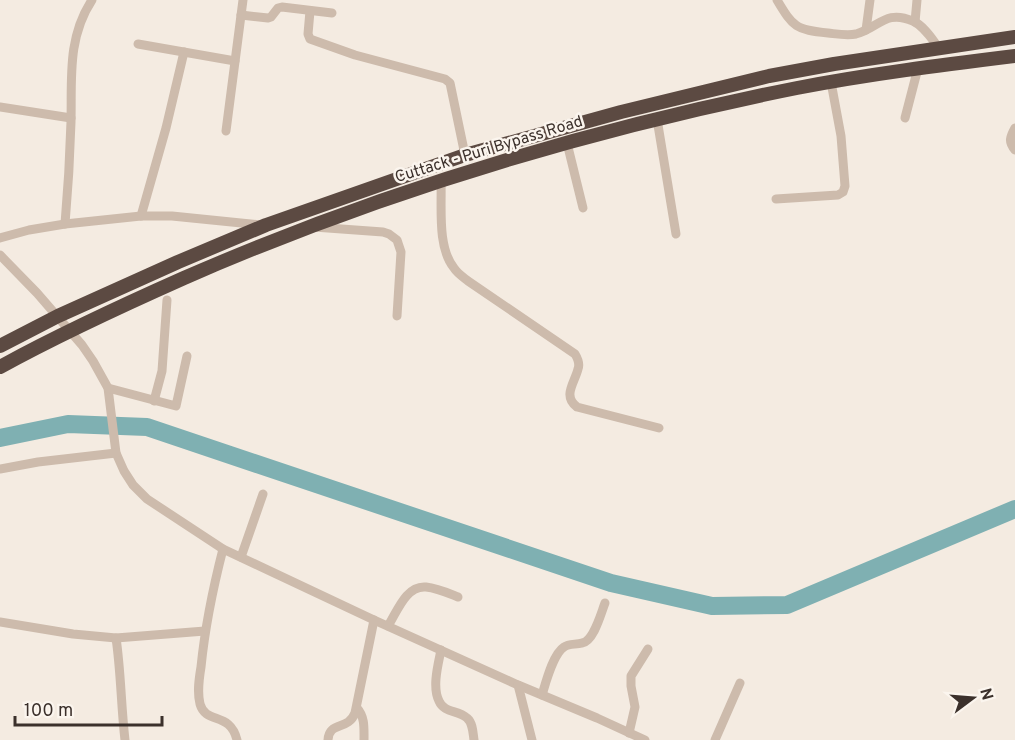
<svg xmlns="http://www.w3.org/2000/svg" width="1015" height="740" font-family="Overpass,sans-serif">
<rect width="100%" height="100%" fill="#f4ebe1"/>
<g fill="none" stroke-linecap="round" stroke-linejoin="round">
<polyline stroke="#7fb0b2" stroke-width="18" points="0,438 68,424 147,427 611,583 712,606 787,605 1015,509"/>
<g stroke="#cdbbac" stroke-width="9">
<path d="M 777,0 C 793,27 796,30 828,33 C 837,34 847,36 856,34 C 879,28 885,9 913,21 C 924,26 932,39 939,48"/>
<polyline points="310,11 308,34 310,39 355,55 445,79 450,83 465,155"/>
<polyline points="241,15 268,18 271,17 278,8 282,7 332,13"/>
<polyline points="915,22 917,0"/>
<polyline points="866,30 870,0"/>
<polyline points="138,44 235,61"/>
<polyline points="0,107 71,118"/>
<polyline points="905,118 918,68"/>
<polyline points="657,119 676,234"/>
<path d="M 1015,128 C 1010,137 1008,142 1015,150"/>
<polyline points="226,131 243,0"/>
<polyline points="567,143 583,208"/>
<path d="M 441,181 C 442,207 437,247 454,268 C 457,273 463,277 468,281 L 575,354 C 578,359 580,364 578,369 C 575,382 562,396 577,407 L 659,428"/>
<polyline points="776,199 838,195 843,192 845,186 841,136 831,82"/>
<polyline points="141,216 166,128 184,52"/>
<path d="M 65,224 C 68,190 70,156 71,122 C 72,79 67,38 92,0"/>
<polyline points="314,227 383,232 389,234 397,240 401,252 397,316"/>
<polyline points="0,238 29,230 65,224 141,216 172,216 262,225"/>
<polyline points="0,255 37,293 82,345 93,361 108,388 116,453 124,471 133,485 147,499 223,549 374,620 518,685 597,718 645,740"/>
<polyline points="108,388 176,406 187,356"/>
<polyline points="154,401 162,371 167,300"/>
<polyline points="0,469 38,462 116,453"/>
<path d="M 223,549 C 213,588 205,627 201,667 C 199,679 197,692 200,704 C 206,725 230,711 237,740"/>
<polyline points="241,557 263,494"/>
<polyline points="0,622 73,634 116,638 205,631"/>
<path d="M 388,626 C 397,612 406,585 426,587 C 437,588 448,593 458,597"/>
<path d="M 116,638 C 121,672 121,706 125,740"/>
<path d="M 441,650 C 438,665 432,687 439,701 C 444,713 458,710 467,718 C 473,723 473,733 474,740"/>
<polyline points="518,685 532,740"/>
<path d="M 542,695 C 546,682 553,654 564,647 C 569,643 576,645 582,643 C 594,641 601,613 605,603"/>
<path d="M 357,708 C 365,717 364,728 364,740"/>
<polyline points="629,733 635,707 631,686 631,676 648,649"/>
<path d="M 328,740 C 329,721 348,731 355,713 L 374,620"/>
<polyline points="715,740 740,683"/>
</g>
<g stroke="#5c4a42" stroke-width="14">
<polyline points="0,346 58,316 178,262 266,225 465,155 621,112 769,76 834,64 1015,37"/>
<path d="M 0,367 C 60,334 121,306 184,278 C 381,192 587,130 797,88 C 869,74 942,65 1015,56"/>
</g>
</g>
<g text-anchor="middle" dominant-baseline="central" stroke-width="5" stroke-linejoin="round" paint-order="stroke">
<g font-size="16" fill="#3b302b" stroke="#fbf5ee">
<text transform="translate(489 150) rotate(-17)">Cuttack - Puri Bypass Road</text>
</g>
</g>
<g transform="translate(973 698) rotate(74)" stroke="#fbf5ee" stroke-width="4.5" paint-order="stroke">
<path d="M0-4.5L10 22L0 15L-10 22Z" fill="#3b302b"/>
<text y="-9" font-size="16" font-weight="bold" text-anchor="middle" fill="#3b302b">N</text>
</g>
<path d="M15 716v9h147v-9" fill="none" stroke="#3b302b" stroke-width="3"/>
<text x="24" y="716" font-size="18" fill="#3b302b" stroke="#fbf5ee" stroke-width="4.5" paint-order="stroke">100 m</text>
</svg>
